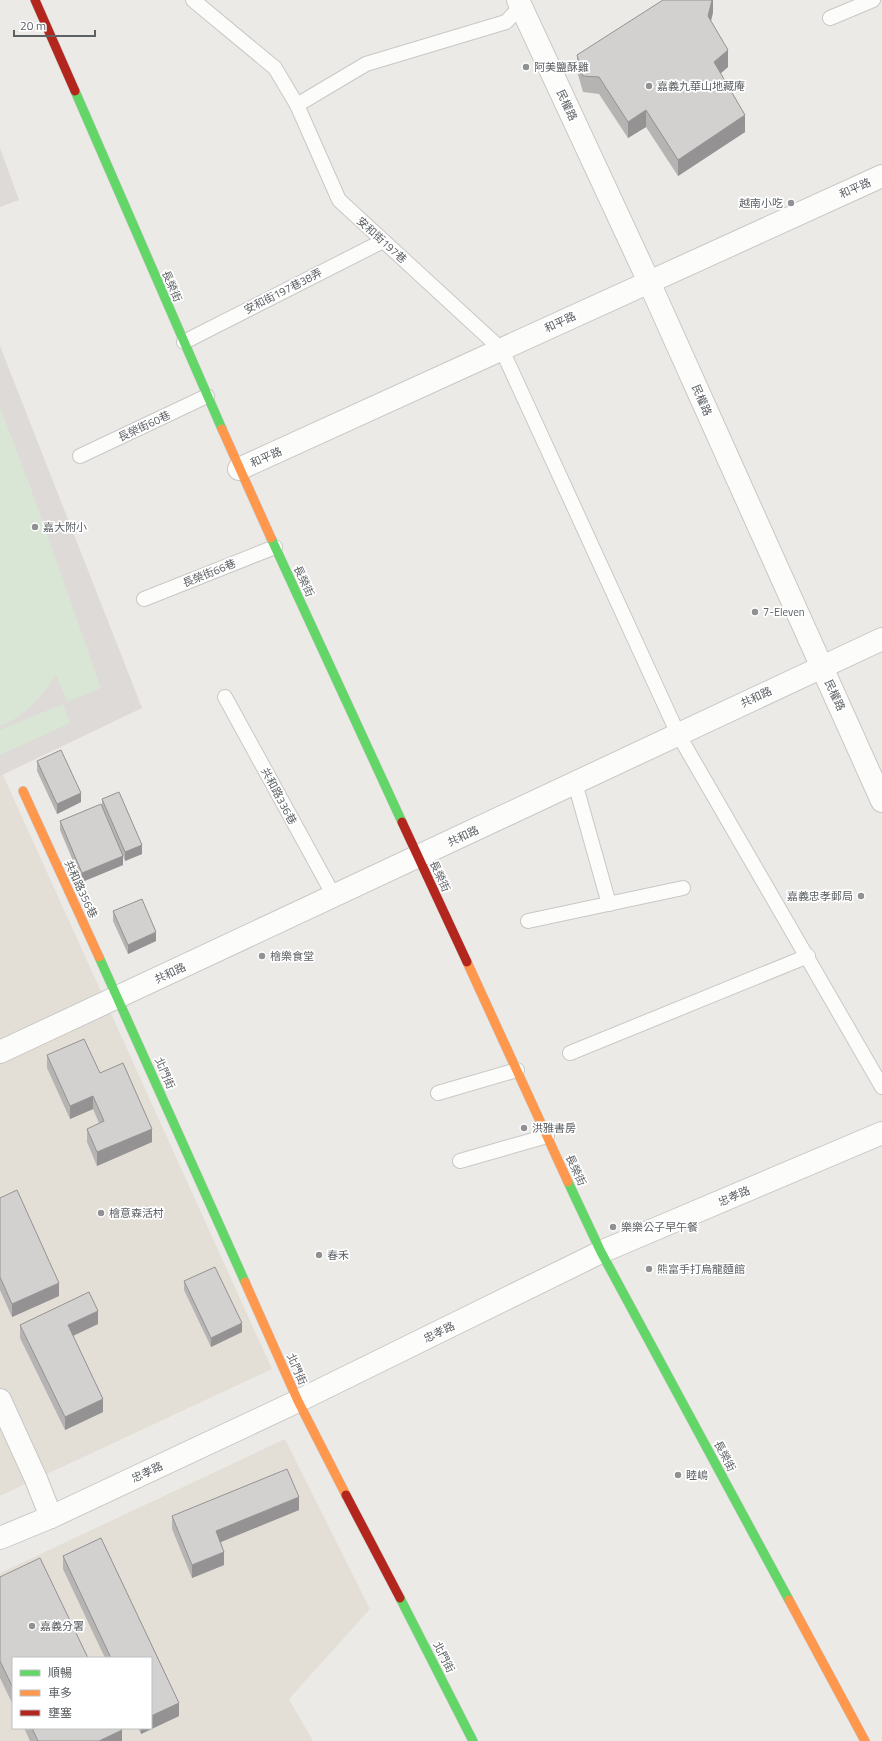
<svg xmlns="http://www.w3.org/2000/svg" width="882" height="1741" font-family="'Titillium Web','Noto Sans TC',sans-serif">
<rect width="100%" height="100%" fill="#eceae7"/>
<g fill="#e4dfd6" fill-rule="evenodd">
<polygon points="3,775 272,1369 0,1496 0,776"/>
<path d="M 285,1439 L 370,1609 L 289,1699 L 313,1741 L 0,1741 L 0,1573 ZM 13,1658 L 151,1658 L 151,1728 L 13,1728 Z"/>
</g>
<g fill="#dddad7">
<polygon points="0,148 19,200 0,207"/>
<polygon points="0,346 142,708 0,776"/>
</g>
<g fill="#d9e6d5">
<path d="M 0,407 L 30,486 L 101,688 L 67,702 L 56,675 C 42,696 24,718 0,726 Z"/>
<polygon points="63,704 70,723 0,755 0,730"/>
</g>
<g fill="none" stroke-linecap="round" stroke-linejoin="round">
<defs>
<g id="lane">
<polyline points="193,0 275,68 297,105 339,200 502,350 678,734 882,1087"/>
<polyline points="830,18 873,0"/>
<polyline points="297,105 366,64 506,22 521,6"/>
<polyline points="184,342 383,241"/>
<polyline points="80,456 207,396"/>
<polyline points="144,599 275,547"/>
<polyline points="225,697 334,896"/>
<polyline points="575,783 609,904"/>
<polyline points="528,921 683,888"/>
<polyline points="570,1053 808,956"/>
<polyline points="438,1093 517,1070"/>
<polyline points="460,1161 547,1136"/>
</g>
<g id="street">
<polyline points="518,0 649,282 882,801"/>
<polyline points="239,469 882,176"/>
<polyline points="0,1052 882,639"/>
<polyline points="0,1400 36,1479 51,1517"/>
<polyline points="0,1538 51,1517 298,1401 601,1252 882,1133"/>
</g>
<g id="fast">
<polyline points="75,91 222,429"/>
<polyline points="271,538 402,822"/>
<polyline points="99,957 245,1282"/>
<polyline points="568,1182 601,1252 789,1600"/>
<polyline points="400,1598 473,1741"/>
</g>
<g id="slow">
<polyline points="222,429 271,538"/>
<polyline points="23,791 99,957"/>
<polyline points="467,962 568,1182"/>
<polyline points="245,1282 298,1401 346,1495"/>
<polyline points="789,1600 865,1741"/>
</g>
<g id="jam">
<polyline points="35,0 75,91"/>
<polyline points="402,822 467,962"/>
<polyline points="346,1495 400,1598"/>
</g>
</defs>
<use href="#lane" stroke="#c9c8c7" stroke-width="16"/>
<use href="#street" stroke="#c9c8c7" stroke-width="24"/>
<use href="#fast" stroke="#c8c8c7" stroke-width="10"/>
<use href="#slow" stroke="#c8c8c7" stroke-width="10"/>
<use href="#jam" stroke="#c8c8c7" stroke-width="10"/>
<use href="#lane" stroke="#fcfcfb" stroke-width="14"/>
<use href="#street" stroke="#fcfcfb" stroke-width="22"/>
<use href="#fast" stroke="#63d668" stroke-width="9"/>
<use href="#slow" stroke="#ff974d" stroke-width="9"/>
<use href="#jam" stroke="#b3261e" stroke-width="9"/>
</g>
<g fill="#b5b4b3">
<polygon points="713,0 713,12 711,21 728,67 720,74 745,132 678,176 646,127 628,138 599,94 583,92 577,71 577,55"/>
<polygon points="37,761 81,802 57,814 37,771"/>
<polygon points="102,799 142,854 125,861 123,856 123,865 82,882 60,830 60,821 102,808"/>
<polygon points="113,911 156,941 128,954 113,921"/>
<polygon points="47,1055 100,1073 152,1142 97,1166 87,1142 87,1129 99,1123 93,1109 70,1119 47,1068"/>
<polygon points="0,1198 59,1296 12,1317 0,1290"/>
<polygon points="184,1281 242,1332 211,1347 184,1290"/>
<polygon points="98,1324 73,1336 103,1412 65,1430 20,1338 20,1325"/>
<polygon points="299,1510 221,1542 224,1565 192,1578 172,1529 172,1516"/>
<polygon points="101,1538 179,1703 179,1716 141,1734 138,1728 151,1728 151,1658 105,1658 63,1569 63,1556"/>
<polygon points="0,1577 13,1658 13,1705 0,1678"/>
<polygon points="24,1728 121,1728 122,1741 30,1741"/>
</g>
<g fill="#949292">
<polygon points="712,0 713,0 713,12 708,33 708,16"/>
<polygon points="728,50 728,67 714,79 714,62"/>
<polygon points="646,110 646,127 628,138 628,122"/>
<polygon points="745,115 745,132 678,176 678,160"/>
<polygon points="81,793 81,802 57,814 57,804"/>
<polygon points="142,845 142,854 125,861 125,852"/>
<polygon points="123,856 123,865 82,882 82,873"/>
<polygon points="156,932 156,941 128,954 128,945"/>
<polygon points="93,1096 93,1109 70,1119 70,1106"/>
<polygon points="152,1129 152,1142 97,1166 97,1152"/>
<polygon points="59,1283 59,1296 12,1317 12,1304"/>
<polygon points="98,1311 98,1324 68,1338 68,1325"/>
<polygon points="242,1323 242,1332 211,1347 211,1338"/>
<polygon points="103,1399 103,1412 65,1430 65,1417"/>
<polygon points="299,1497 299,1510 216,1544 216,1531"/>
<polygon points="224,1552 224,1565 192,1578 192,1565"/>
<polygon points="179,1703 179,1716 141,1734 141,1728 151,1728 151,1716"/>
<polygon points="122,1730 122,1741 99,1741"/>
</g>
<g fill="#d3d1d0" stroke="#949292">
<polygon points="663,0 712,0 708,16 728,50 714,62 745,115 678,160 646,110 628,122 599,77 583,76 577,55"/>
<polygon points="61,750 81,793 57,804 37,761"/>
<polygon points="119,792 142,845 125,852 102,799"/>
<polygon points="101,804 123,856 82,873 60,821"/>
<polygon points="142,899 156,932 128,945 113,911"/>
<polygon points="84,1039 100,1073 123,1063 152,1129 97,1152 87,1129 104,1121 93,1096 70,1106 47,1055"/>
<polygon points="17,1190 59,1283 12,1304 0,1277 0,1198"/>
<polygon points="215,1267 242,1323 211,1338 184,1281"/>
<polygon points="89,1292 98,1311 68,1325 103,1399 65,1417 20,1325"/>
<polygon points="287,1469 299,1497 216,1531 224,1552 192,1565 172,1516"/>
<polygon points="101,1538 179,1703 151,1716 151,1658 111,1658 63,1556"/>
<polygon points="40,1558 88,1658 13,1658 13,1688 0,1661 0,1577"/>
<polygon points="32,1728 121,1728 122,1730 99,1741 38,1741"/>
</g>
<g fill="#8f9192" stroke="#fff" stroke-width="1.5">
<circle cx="526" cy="67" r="4"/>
<circle cx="649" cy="86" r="4"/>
<circle cx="791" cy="203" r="4"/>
<circle cx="35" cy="527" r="4"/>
<circle cx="755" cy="612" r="4"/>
<circle cx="861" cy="896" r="4"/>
<circle cx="262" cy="956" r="4"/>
<circle cx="524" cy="1128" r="4"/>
<circle cx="101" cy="1213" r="4"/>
<circle cx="613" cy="1227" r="4"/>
<circle cx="319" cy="1255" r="4"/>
<circle cx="649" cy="1269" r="4"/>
<circle cx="678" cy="1475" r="4"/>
<circle cx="32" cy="1626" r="4"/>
</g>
<g text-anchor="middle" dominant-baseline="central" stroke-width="3.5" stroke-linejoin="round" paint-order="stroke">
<g font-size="11" fill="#5d6164" stroke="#fff" text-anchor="start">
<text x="534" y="67">阿美鹽酥雞</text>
<text x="657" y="86">嘉義九華山地藏庵</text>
<text x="783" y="203" text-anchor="end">越南小吃</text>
<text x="43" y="527">嘉大附小</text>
<text x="763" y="612">7-Eleven</text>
<text x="853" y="896" text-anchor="end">嘉義忠孝郵局</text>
<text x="270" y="956">檜樂食堂</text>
<text x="532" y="1128">洪雅書房</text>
<text x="109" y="1213">檜意森活村</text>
<text x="621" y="1227">樂樂公子早午餐</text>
<text x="327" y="1255">春禾</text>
<text x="657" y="1269">熊富手打烏龍麵館</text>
<text x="686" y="1475">睦嶋</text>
<text x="40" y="1626">嘉義分署</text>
</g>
<g font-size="11" fill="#5d6164" stroke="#fff">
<text transform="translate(567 105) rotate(65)">民權路</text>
<text transform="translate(855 188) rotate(-24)">和平路</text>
<text transform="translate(382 240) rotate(42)">安和街197巷</text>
<text transform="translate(172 286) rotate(66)">長榮街</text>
<text transform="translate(283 291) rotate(-27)">安和街197巷38弄</text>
<text transform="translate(560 322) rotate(-25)">和平路</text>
<text transform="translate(702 400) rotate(66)">民權路</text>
<text transform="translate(144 426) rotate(-25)">長榮街60巷</text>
<text transform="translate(266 457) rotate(-24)">和平路</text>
<text transform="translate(209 573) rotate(-22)">長榮街66巷</text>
<text transform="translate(304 581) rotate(65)">長榮街</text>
<text transform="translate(835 695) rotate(65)">民權路</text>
<text transform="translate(756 697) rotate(-25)">共和路</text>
<text transform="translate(279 796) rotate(62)">共和路336巷</text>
<text transform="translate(463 836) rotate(-25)">共和路</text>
<text transform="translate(440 876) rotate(65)">長榮街</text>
<text transform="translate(81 889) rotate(65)">共和路356巷</text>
<text transform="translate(170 973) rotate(-25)">共和路</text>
<text transform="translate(165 1073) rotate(66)">北門街</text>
<text transform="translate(576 1170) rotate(65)">長榮街</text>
<text transform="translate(734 1196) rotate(-23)">忠孝路</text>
<text transform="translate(439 1332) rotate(-26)">忠孝路</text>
<text transform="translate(297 1369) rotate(66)">北門街</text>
<text transform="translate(725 1456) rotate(62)">長榮街</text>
<text transform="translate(147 1472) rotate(-25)">忠孝路</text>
<text transform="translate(444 1657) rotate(63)">北門街</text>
</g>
</g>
<rect x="12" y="1657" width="140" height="72" fill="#ffffff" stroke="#bec0c1"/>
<rect x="20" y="1670" width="20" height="6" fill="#63d668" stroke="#bec0c1"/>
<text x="48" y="1677" font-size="12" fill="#5d6164">順暢</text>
<rect x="20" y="1690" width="20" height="6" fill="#ff974d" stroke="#bec0c1"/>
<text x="48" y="1697" font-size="12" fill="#5d6164">車多</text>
<rect x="20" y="1710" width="20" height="6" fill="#b3261e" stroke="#bec0c1"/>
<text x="48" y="1717" font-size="12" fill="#5d6164">壅塞</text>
<path d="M14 30v6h81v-6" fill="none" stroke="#5d6164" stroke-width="2"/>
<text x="20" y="30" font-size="12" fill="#5d6164" stroke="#ffffff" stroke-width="3" paint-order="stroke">20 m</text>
</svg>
